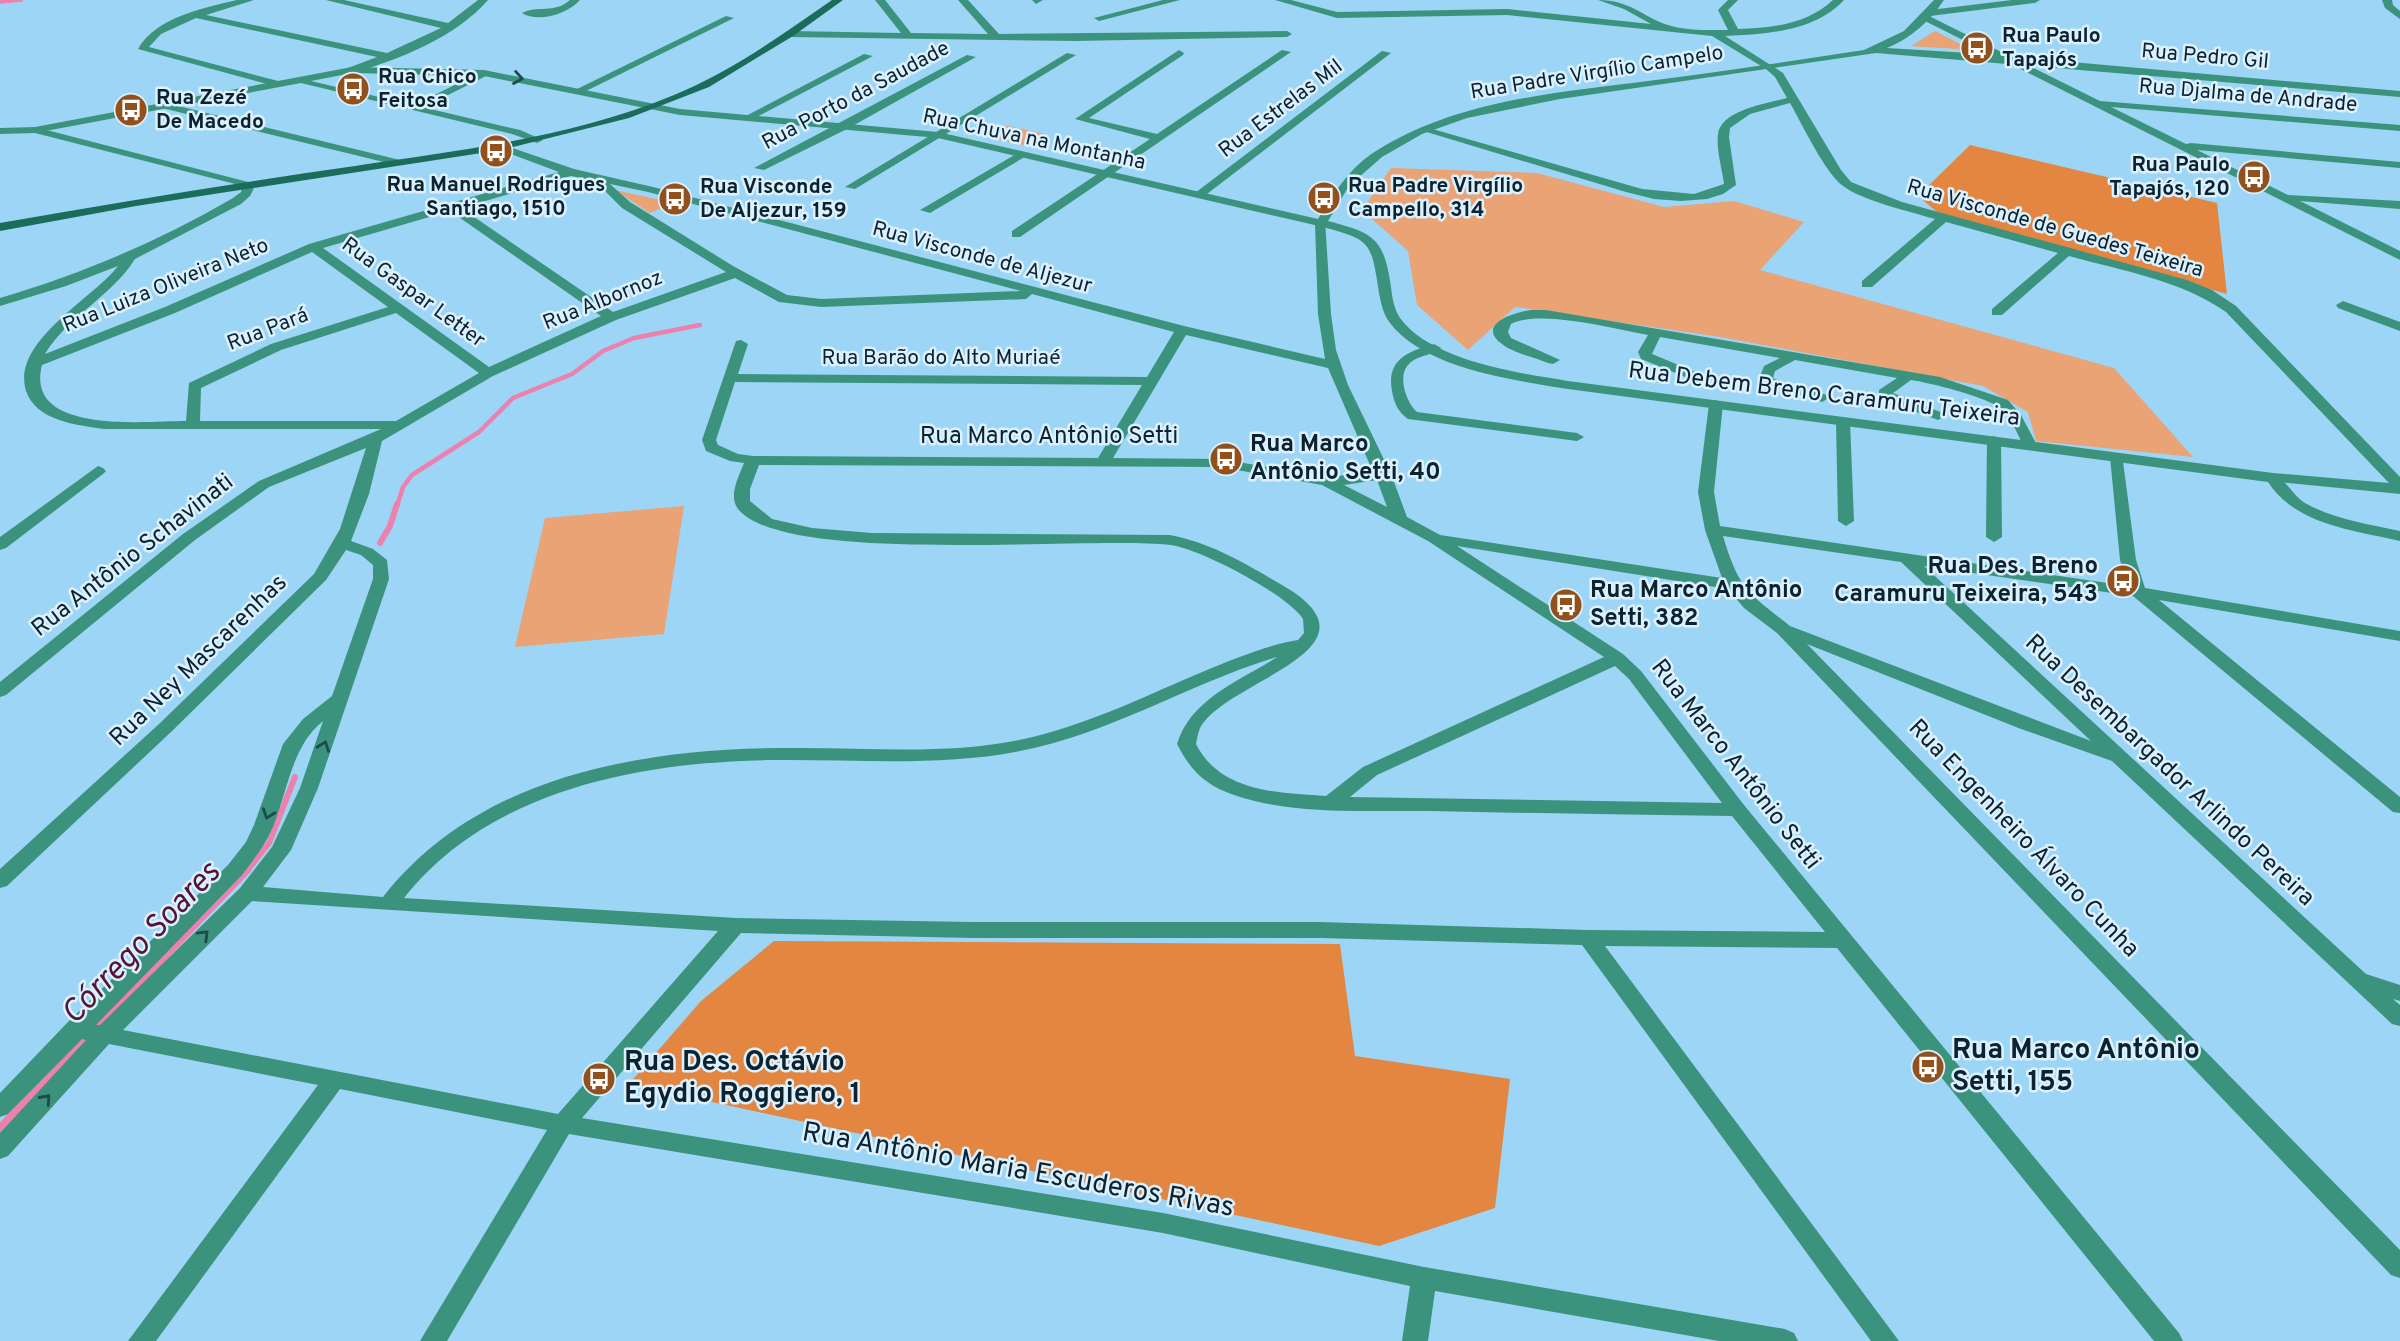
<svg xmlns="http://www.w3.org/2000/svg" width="2400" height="1341" font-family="Overpass,sans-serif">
<rect width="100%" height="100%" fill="#9dd5f6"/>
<g fill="#e9a375">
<polygon points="1935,31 1972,50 1911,46"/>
<polygon points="1003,125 1046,134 1028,146 985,137"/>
<polygon points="1391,168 1537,173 1664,207 1734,201 1804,222 1760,270 2114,368 2193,457 2036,441 2028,412 1983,386 1720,337 1515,307 1468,350 1417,305 1408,251 1362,210"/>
<polygon points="615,190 674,203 650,213"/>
<polygon points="684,506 664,634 515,647 545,518"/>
</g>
<g fill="#e28641">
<polygon points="1970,145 2217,203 2227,294 1937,212 1918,196"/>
<polygon points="774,941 1340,944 1355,1056 1510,1079 1495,1208 1379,1246 629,1084 701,1001"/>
</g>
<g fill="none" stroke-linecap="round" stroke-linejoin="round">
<polyline stroke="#ec81ae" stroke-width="3.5" points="0,2 21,0"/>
<polyline stroke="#ec81ae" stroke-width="4.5" points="397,506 403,487 412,475 479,432 513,398 572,374 603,351 634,338 700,325"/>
<g stroke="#ec81ae" stroke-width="6">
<polyline points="380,543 390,526 397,504"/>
<polyline points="246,872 269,843 295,777"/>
</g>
<polyline stroke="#ec81ae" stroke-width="8" points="0,1128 247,870"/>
<g fill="#3c937d" fill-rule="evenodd">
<path d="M 237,0 L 254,0 L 206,15 L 387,53 L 441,28 L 326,0 L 344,0 L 448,23 L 478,0 L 488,0 C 456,37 399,60 352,73 L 347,70 L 348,68 L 377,57 L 196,18 L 161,34 L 149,47 L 282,82 L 283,84 L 278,87 L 138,49 C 156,17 204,8 237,0 Z"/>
<path d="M 570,0 L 580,0 C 568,14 538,23 522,13 C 537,5 555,14 570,0 Z"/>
<polygon points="875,0 885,0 911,33 988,34 958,0 968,0 999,34 1287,31 1292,34 1287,37 1075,41 790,37 785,34 790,31 901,33"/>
<polygon points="1032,0 1043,0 1036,4"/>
<polygon points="1163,0 1180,0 1099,21 1094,18"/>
<path d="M 1275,0 L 1291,0 L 1337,12 L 1507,9 L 1651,24 L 1624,9 L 1598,0 C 1630,0 1643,17 1668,25 C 1686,31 1710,30 1728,30 L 1718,10 L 1728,0 L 1738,0 L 1728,10 L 1738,29 C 1773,28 1807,24 1833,0 L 1844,0 C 1814,32 1766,34 1725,36 L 1783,73 L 1841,170 L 1851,182 L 1902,202 L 2187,280 L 2212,290 L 2236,306 L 2400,477 L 2400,494 L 2268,481 L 2265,478 L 2273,473 L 2389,483 L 2226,312 C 2180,280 2123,271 2069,256 L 2002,315 L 1992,315 L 1992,309 L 2058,253 L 1946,222 L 1872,287 L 1862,287 L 1862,281 L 1935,219 C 1911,212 1861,200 1843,186 C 1825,173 1802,124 1790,103 L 1750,114 L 1730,128 L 1729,137 L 1736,185 L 1723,194 L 1707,199 L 1681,201 L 1654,199 L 1626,192 L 1420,130 L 1429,128 L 1642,189 L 1694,194 L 1724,184 C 1722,168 1716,150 1718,134 C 1721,110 1768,103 1787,98 L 1775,77 L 1766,69 L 1712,36 L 1507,15 L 1337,18 Z"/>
<polygon points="2012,0 2040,0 2035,3 1930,16 1925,13 1930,10"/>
<polygon points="2382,0 2392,0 2393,5 2400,11 2400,19 2385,8"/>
<polygon points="726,16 734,18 582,93 573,91"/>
<polygon points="1923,16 1929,16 2100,101 2400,125 2400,131 2111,107 2186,144 2191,143 2400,162 2400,168 2197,150 2288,195 2400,201 2400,209 2300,201 2400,251 2400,260 1923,20"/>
<polygon points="1179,50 1184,53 1183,55 1089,118 1157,134 1282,50 1291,52 1020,237 1012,237 1012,231 1150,139 1075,119"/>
<polygon points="1382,51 1391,53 1203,197 1195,197 1195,193"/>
<polygon points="1067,53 1076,55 855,189 845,187"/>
<polygon points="864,54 873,56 751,120 742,118"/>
<polygon points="967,55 976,57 847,129 764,170 754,168"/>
<polygon points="484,70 489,73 488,75 418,110 409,108"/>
<polygon points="162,102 400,160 402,162 396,165 158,107 158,103"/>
<path d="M 35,127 L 256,184 L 250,196 L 241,204 L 135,259 C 112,296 68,316 45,354 L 165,307 L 309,244 L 559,172 L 497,149 L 497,145 L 501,144 L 574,169 L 653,187 L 1184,326 L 1325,359 L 1318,314 L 1315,223 L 1325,220 L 1331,314 L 1336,350 L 1348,385 L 1391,474 L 1407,517 L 1440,535 L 1722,578 L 1705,530 L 1698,492 L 1709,404 L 1716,400 L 1723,404 L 1714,492 L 1720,526 L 2128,586 L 2120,560 L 2110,457 L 2112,454 L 2122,454 L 2136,560 L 2145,588 L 2400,631 L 2400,641 L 2159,600 L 2400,797 L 2400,813 L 2393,812 L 2133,596 L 1924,566 L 2366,974 L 2400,985 L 2400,1001 L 2393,999 L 2400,1005 L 2400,1026 L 2392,1024 L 2112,761 L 2021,729 L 1807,644 L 2400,1250 L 2400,1278 L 2391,1275 L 1777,633 L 1744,608 L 1728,589 L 1457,546 L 1623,654 L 1641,671 L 1744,805 L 2179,1333 L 2183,1341 L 2154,1341 L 1837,948 L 1605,946 L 1899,1341 L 1871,1341 L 1582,945 L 1320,938 L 972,938 L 741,933 L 582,1118 L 1163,1213 L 1424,1267 L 1785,1329 L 1794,1333 L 1798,1341 L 1719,1341 L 1435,1291 L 1428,1341 L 1402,1341 L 1410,1286 L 1163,1233 L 569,1134 L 447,1341 L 420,1341 L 547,1130 L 340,1089 L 156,1341 L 128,1341 L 318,1085 L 109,1044 L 8,1156 L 0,1159 L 0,1133 L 86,1040 L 82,1039 L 8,1114 L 0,1117 L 0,1093 L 67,1023 L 228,865 L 246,842 L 254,825 L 283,744 L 303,719 L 332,696 L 373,579 L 373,565 L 361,555 L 346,550 L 326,580 L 171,732 L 7,886 L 0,888 L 0,869 L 159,724 L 314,574 L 340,529 L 366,448 L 269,487 L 195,540 L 6,695 L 0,697 L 0,682 L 183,534 L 259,481 L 381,429 L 104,429 C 77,425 36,421 26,391 C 11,341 93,299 118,266 L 66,286 L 0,306 L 0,298 C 82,274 159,241 233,198 L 241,192 L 243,186 L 31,132 L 30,130 ZM 571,176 L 595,181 L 622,208 L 726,272 L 613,312 L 461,208 ZM 610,184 L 648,192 L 1021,291 L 821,299 L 787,295 L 733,266 L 630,202 ZM 450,211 L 601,316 L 489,367 L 323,248 ZM 312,252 L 388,307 L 271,344 L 189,383 L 186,421 C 145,421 24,435 42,365 L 175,313 ZM 735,278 L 779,302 L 821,307 L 1026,299 L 1032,294 L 1174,332 L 1147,377 L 738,374 L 748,344 L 741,340 L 736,341 L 702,440 L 706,451 L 730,461 L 744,463 C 739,476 728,496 738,509 C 786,567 1088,535 1171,545 C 1200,549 1287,594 1303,619 L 1304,633 L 1298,640 C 1267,645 1236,658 1207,670 C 1147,695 1088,725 1024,739 C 951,755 876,748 802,748 C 651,747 482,771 383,897 L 263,887 L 291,850 L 318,788 L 389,579 L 387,560 L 373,549 L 351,541 L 369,494 L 382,441 L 493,376 L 616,320 ZM 396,313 L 479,373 L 396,421 L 200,421 L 201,388 L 281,350 ZM 1186,335 L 1328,368 L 1373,472 L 1327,477 L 1220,459 L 1113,458 ZM 735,382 L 1142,385 L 1098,458 L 753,456 L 738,454 L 718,445 L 716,440 ZM 759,465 L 1220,467 L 1322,485 L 1428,541 L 1604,657 L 1363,767 L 1326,796 C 1278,793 1220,792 1196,744 C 1197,739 1198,733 1200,728 C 1225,680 1393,649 1282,585 C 1246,564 1212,543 1170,535 L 872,533 L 812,528 L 772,519 L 750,501 L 750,489 ZM 1377,480 L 1387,507 L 1344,485 ZM 1723,536 L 1901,562 L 2091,741 L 1790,626 C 1747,592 1739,589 1723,536 ZM 1277,657 C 1240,681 1191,698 1177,744 C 1191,771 1205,785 1234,795 C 1295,816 1366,810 1429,811 C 1530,813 1631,815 1732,816 L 1825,932 L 1588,930 L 1320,922 L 972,922 L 736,918 L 404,898 C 490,789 641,762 772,760 C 855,759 938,767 1020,751 C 1110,734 1190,683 1277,657 ZM 1615,666 L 1629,679 L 1722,803 L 1350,797 L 1377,775 ZM 323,721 L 300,788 L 272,847 L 240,888 L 100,1025 L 96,1025 L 242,875 C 254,859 267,843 274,824 C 288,789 292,746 323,721 ZM 252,901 L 718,931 L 558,1114 L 123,1030 Z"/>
<polygon points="1018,153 1028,155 930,213 920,210"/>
<polygon points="2343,301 2400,322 2400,331 2338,308 2336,305"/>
<path d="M 1531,310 L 1546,310 L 1940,377 L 2008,400 L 2021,415 L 2037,445 L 2030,449 L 2025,448 C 2017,435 2011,414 1997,406 C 1982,396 1931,383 1911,380 L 1893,393 L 1943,413 L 1945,416 L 1938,420 L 1879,398 L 1879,390 L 1897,378 L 1795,360 L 1775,371 L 1773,378 L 1777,380 L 1827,395 L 1829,398 L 1822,402 L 1761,382 L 1759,379 L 1764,366 L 1780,358 L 1660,337 L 1652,354 L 1705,376 L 1705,382 L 1700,383 L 1641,359 L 1638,352 L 1648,335 C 1614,329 1540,309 1511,324 L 1508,332 L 1511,338 L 1560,360 L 1553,364 L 1548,363 C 1534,357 1513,353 1502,344 C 1475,324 1516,312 1531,310 Z"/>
<path d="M 1434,344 L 1441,348 L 1439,351 C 1429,355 1414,357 1408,365 C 1397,377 1407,404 1417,412 L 1577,433 L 1584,437 L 1577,441 L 1408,419 C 1398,412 1394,403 1392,391 C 1386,360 1408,351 1434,344 Z"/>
<polygon points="1843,417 1850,421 1854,521 1846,526 1838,521 1836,421"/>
<polygon points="1994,436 2001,440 2002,537 1994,542 1986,537 1987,440"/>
<polygon points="98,466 103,468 106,471 103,474 6,548 0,550 0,537"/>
</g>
<path fill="#3c937d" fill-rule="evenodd" d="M 1934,0 L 1944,0 C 1929,22 1911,38 1887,48 L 1969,53 L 2400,91 L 2400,97 L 1876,53 L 1560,99 L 1467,118 L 1422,134 L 1382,157 L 1349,186 L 1328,221 C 1374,233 1384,238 1391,287 C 1392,297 1394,309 1400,318 C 1431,361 1519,373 1568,381 L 2273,473 C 2283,476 2293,496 2305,503 C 2333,519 2368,524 2400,531 L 2400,541 C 2353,530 2296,525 2268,482 L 1568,389 C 1514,380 1425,369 1390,323 C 1383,314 1381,303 1379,293 C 1371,240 1371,240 1319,226 L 938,138 L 680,115 L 484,76 L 352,73 L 311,81 L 520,130 L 543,140 L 537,143 L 512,134 L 301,83 L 35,133 L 0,134 L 0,128 L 35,127 L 352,67 L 484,70 L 680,109 L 938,132 L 1318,219 C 1334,193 1350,167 1376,151 C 1457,100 1555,93 1648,81 C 1720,72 1792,61 1864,50 L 1904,31 Z"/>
<path fill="#1b6c5a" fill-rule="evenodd" d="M 832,0 L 843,0 L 793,36 L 709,87 L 629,118 L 501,150 L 136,206 L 0,231 L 0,223 C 118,202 236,183 355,166 C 462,150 573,137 674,95 C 730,72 782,35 832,0 Z"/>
</g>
<defs><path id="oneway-chevron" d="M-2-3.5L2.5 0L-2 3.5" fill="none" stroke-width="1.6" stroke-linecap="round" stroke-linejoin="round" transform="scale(1.75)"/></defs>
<g stroke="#1d4a4a">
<use href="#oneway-chevron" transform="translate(518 78) rotate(10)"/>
<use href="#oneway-chevron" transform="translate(324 746) rotate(-70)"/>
<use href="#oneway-chevron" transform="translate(268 814) rotate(110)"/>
<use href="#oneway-chevron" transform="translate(204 935) rotate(-45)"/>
<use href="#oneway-chevron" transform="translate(46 1099) rotate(-48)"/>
</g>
<defs>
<symbol id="bus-disc" viewBox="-11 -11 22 22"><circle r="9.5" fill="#92501d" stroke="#dbf1ff"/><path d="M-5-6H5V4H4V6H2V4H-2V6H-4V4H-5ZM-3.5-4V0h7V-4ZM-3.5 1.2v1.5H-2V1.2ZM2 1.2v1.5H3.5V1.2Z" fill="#fff"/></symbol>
</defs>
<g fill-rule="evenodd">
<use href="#bus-disc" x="1958" y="29" width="38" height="38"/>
<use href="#bus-disc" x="334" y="70" width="38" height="38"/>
<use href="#bus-disc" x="112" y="91" width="38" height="38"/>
<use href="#bus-disc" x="477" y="132" width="38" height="38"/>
<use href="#bus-disc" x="2235" y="158" width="38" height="38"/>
<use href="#bus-disc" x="1305" y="179" width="38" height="38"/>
<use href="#bus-disc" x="656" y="180" width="38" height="38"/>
<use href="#bus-disc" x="1207" y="440" width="38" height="38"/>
<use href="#bus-disc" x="2104" y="562" width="38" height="38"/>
<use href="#bus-disc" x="1547" y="586" width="38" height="38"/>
<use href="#bus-disc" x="1909" y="1048" width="38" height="38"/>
<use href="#bus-disc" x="580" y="1060" width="38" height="38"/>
</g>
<g text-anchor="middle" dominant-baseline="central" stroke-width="5" stroke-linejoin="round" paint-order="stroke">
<g font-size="21" font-weight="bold" fill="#0c232f" stroke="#dbf1ff" text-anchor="start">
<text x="2002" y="36">Rua Paulo<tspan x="2002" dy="24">Tapajós</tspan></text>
<text x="378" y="77">Rua Chico<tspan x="378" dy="24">Feitosa</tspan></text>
<text x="156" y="98">Rua Zezé<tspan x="156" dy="24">De Macedo</tspan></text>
<text x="2230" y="165" text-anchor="end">Rua Paulo<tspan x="2230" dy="24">Tapajós, 120</tspan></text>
<text x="496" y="185" text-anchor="middle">Rua Manuel Rodrigues<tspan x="496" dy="24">Santiago, 1510</tspan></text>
<text x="1348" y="186">Rua Padre Virgílio<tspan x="1348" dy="24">Campello, 314</tspan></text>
<text x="700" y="187">Rua Visconde<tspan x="700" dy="24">De Aljezur, 159</tspan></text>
</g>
<g font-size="21" fill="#0c232f" stroke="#dbf1ff">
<text transform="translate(2205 57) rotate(5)">Rua Pedro Gil</text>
<text transform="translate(1597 73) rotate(-9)">Rua Padre Virgílio Campelo</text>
<text transform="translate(856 96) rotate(-28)">Rua Porto da Saudade</text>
<text transform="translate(2248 96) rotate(5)">Rua Djalma de Andrade</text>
<text transform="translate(1281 109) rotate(-37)">Rua Estrelas Mil</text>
<text transform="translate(1034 140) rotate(12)">Rua Chuva na Montanha</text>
<text transform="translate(2055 229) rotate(16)">Rua Visconde de Guedes Teixeira</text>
<text transform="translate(982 258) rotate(15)">Rua Visconde de Aljezur</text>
<text transform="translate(166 286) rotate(-22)">Rua Luiza Oliveira Neto</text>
<text transform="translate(413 293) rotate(36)">Rua Gaspar Letter</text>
<text transform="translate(603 301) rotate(-22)">Rua Albornoz</text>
<text transform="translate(268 330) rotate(-21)">Rua Pará</text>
<text x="941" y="358">Rua Barão do Alto Muriaé</text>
</g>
<g font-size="24" fill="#0c232f" stroke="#dbf1ff">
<text transform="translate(1824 395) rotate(7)">Rua Debem Breno Caramuru Teixeira</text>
<text x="1049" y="437">Rua Marco Antônio Setti</text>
<text transform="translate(133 556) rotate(-38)">Rua Antônio Schavinati</text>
<text transform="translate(199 661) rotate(-44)">Rua Ney Mascarenhas</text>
<text transform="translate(1735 765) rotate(52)">Rua Marco Antônio Setti</text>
<text transform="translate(2169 771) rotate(43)">Rua Desembargador Arlindo Pereira</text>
<text transform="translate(2023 839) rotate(46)">Rua Engenheiro Álvaro Cunha</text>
</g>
<g font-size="24" font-weight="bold" fill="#0c232f" stroke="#dbf1ff" text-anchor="start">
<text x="1250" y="445">Rua Marco<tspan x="1250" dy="28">Antônio Setti, 40</tspan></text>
<text x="2098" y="567" text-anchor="end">Rua Des. Breno<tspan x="2098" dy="28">Caramuru Teixeira, 543</tspan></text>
<text x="1590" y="591">Rua Marco Antônio<tspan x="1590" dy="28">Setti, 382</tspan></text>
</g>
<g font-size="28" font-weight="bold" fill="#0c232f" stroke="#dbf1ff" text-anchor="start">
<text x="1952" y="1051">Rua Marco Antônio<tspan x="1952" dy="32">Setti, 155</tspan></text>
<text x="624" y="1063">Rua Des. Octávio<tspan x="624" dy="32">Egydio Roggiero, 1</tspan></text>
</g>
<g font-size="28" fill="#0c232f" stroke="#dbf1ff">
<text transform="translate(1018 1171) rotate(10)">Rua Antônio Maria Escuderos Rivas</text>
</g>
<g font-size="32" font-style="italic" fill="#561435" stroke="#dbf1ff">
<text transform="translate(142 944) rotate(-46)">Córrego Soares</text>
</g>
</g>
</svg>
